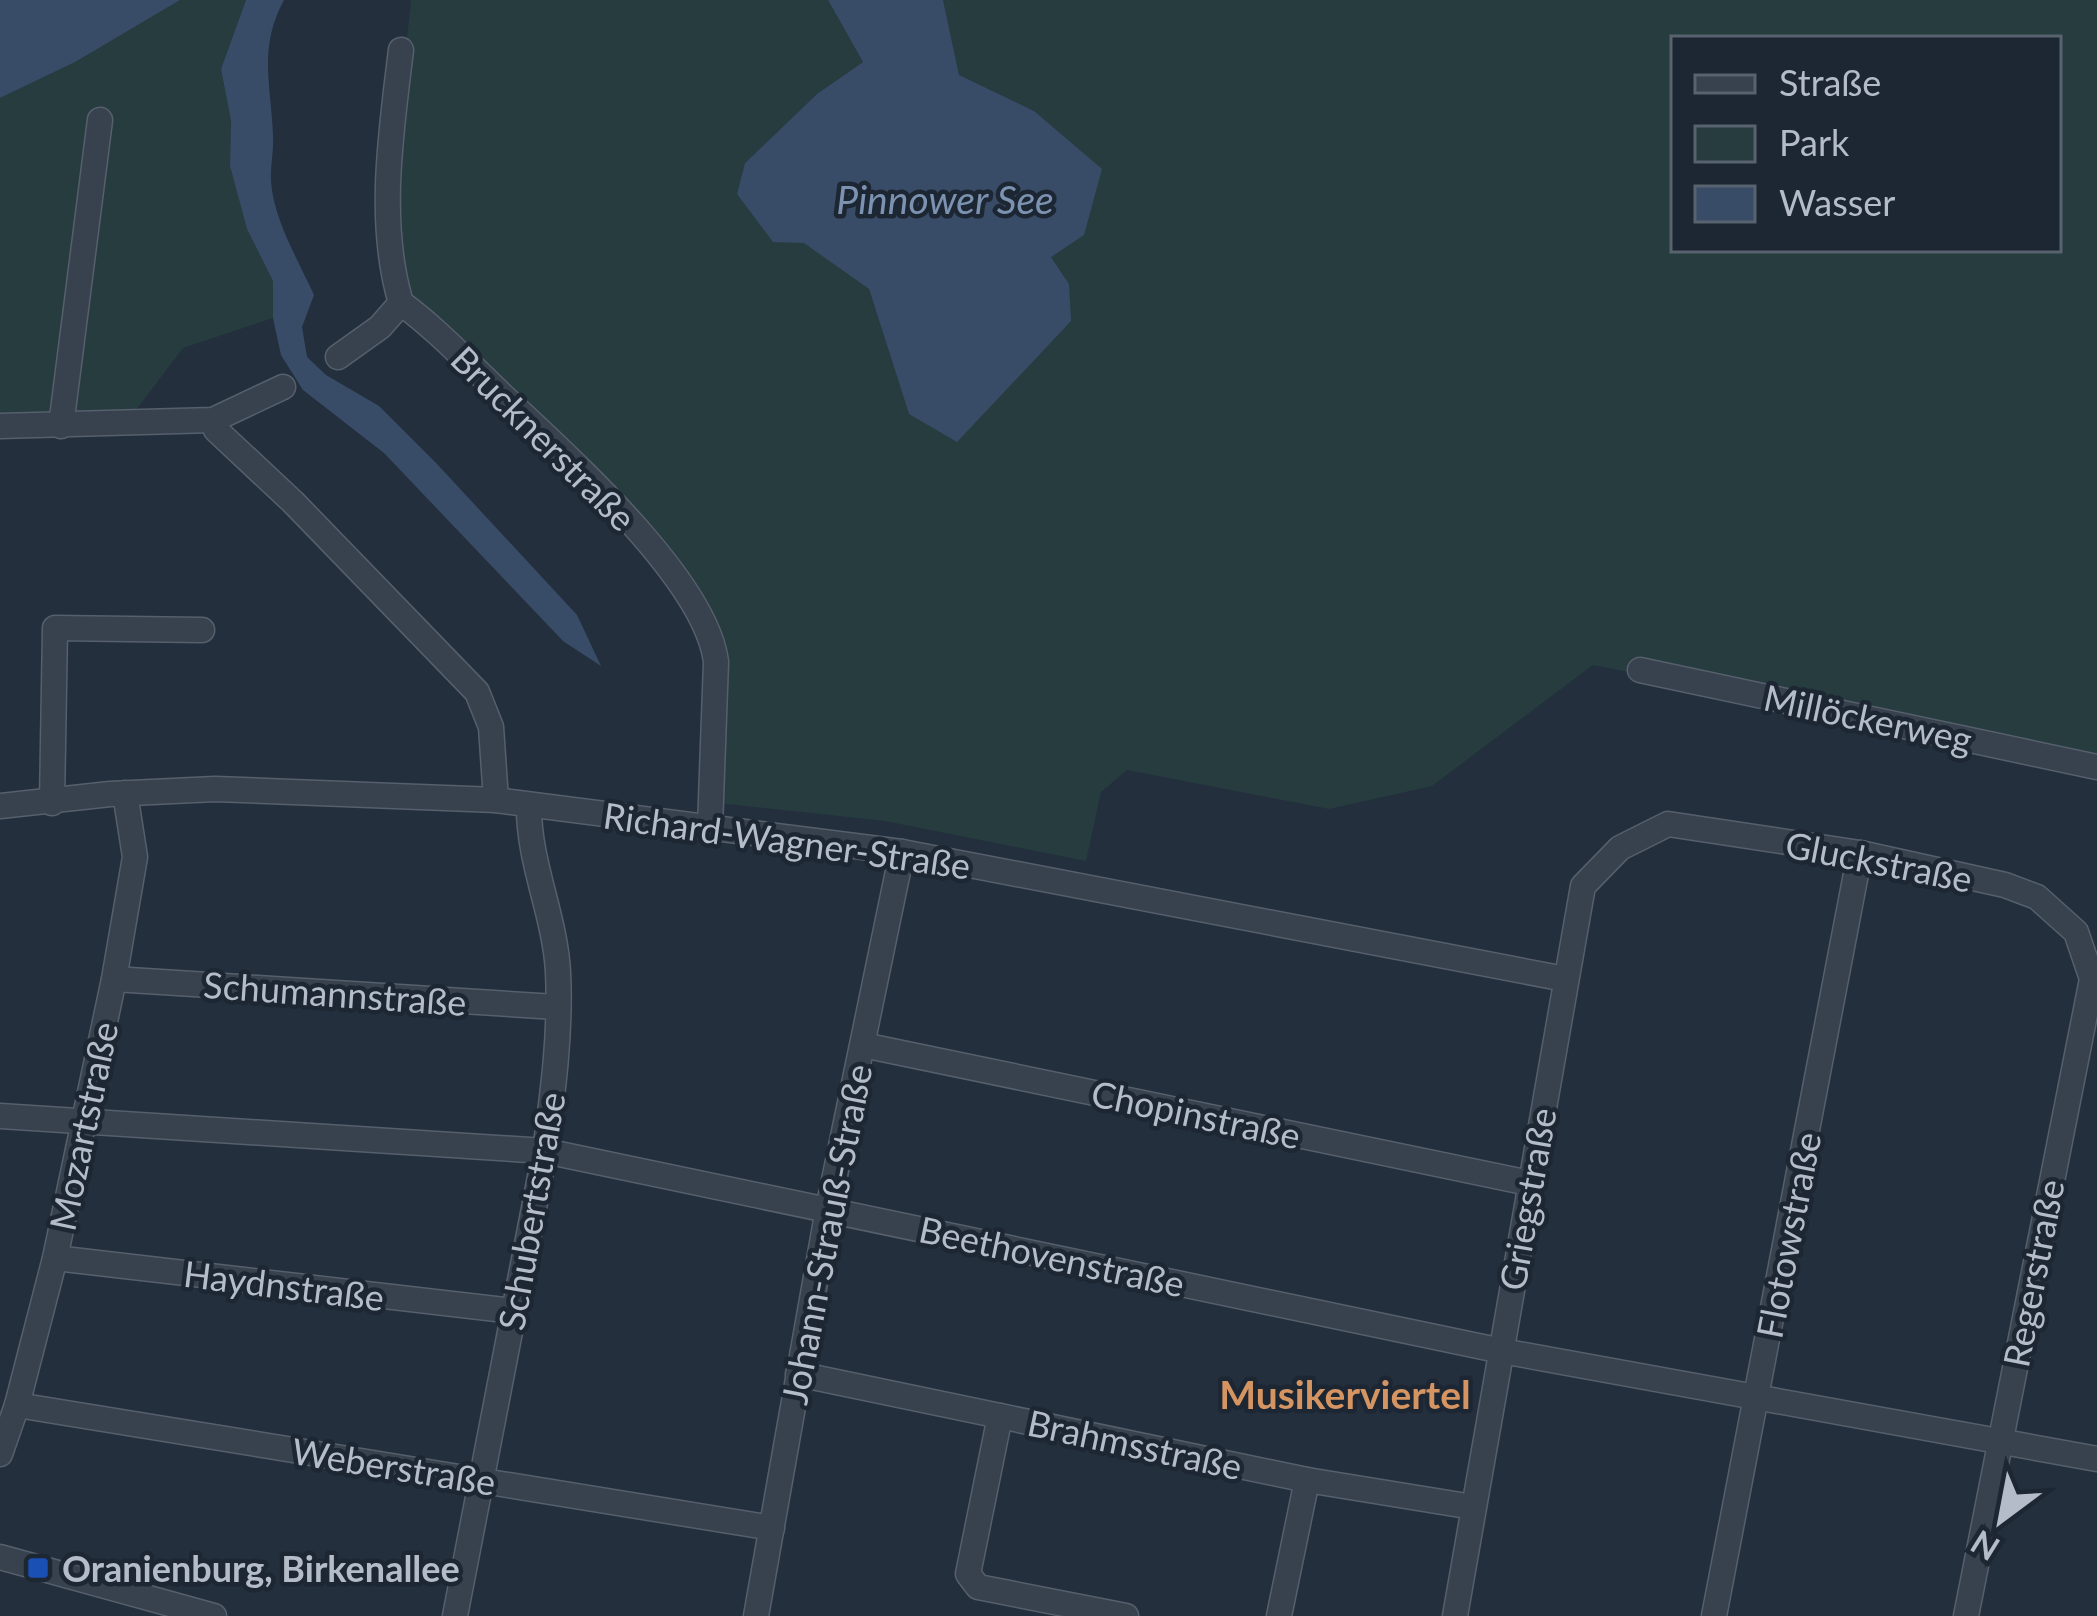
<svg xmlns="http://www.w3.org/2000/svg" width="2097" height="1616" font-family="Lato,sans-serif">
<rect width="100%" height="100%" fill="#242f3e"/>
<g fill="#263c3f" fill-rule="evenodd">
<polygon points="180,0 246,0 221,69 231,121 230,166 247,229 273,281 273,318 183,348 127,422 0,431 0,98 74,62"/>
<path d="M 411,0 L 828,0 L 863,62 L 817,94 L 745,163 L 737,194 L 869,289 L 909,414 L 1069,284 L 1051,257 L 1034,111 L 959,75 L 943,0 L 2097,0 L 2097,764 L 1593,665 L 1432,786 L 1329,809 L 1127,770 L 1101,792 L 1086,861 L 885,821 L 718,803 L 724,651 L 665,551 L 410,301 C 377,234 404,77 411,0 ZM 1674,39 L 2058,39 L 2058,249 L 1674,249 Z"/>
</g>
<g fill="#394c67">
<polygon points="0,0 180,0 75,62 0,98"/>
<path d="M 246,0 L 284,0 C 258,48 271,84 273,135 C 274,151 270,167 271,182 C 274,220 298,260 314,295 L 302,327 L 307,357 L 326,375 L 379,406 L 437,464 L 577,615 L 601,666 L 563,641 L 384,453 L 303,390 L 281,355 L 273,318 L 273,281 L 247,229 L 230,166 L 231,121 L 221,69 Z"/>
<polygon points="828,0 943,0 959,75 1034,111 1102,169 1084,235 1051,257 1069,284 1071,321 957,442 909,414 869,289 804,243 773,242 737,194 745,163 817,94 863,62"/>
</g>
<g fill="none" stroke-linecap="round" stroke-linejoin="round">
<defs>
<g id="minor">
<path d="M 401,50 C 391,132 377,223 401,303 C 438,330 470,365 504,397 C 564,454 706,579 716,662 L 710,827"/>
<polyline points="338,357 380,327 401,303"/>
<polyline points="213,420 216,430 293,502 477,692 491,727 496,800"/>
<polyline points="0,426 213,420 283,387"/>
<polyline points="61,426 100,120"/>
<polyline points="1640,670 2097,767"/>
<polyline points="52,803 55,628 202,630"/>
<polyline points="0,806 110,794 215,789 496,800 902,852 1565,979"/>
<polyline points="114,979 556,1007"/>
<polyline points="863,1045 1529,1183"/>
<polyline points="0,1116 545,1151 1502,1351 2097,1459"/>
<polyline points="55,1258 513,1311"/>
<polyline points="798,1374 1307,1480 1473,1507"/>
<polyline points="17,1405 772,1528"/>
<polyline points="1000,1416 968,1574 978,1587 1126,1616"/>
<polyline points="0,1454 17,1405 55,1258 114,979 135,857 125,793"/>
<polyline points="0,1557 214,1616"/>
<path d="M 455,1616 L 545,1151 C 553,1092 561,1032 558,972 C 555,915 528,862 529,805"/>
<polyline points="756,1616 828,1209 902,852"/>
<polyline points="1279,1616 1307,1480"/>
<polyline points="1455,1616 1583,886 1620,848 1668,824 1860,853 2005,885 2037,897 2076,932 2092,979 1966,1616"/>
<polyline points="1714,1616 1860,853"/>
</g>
</defs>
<use href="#minor" stroke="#565f6c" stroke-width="27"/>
<use href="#minor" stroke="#38414e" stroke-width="24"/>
</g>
<rect fill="#1a4fb4" stroke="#1d2633" stroke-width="4.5" x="26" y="1556" width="24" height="24" rx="6"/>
<g text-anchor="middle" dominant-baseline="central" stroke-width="9" stroke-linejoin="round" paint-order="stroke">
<g font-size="36" fill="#b4bcc9" stroke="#1d2633">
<text transform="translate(544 438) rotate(45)">Brucknerstraße</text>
<text transform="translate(1868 718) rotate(12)">Millöckerweg</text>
<text transform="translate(787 840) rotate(8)">Richard-Wagner-Straße</text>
<text transform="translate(1879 861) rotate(11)">Gluckstraße</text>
<text transform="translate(335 993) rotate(4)">Schumannstraße</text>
<text transform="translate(1196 1114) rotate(12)">Chopinstraße</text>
<text transform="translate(83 1126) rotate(-78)">Mozartstraße</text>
<text transform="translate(1527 1199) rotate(-80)">Griegstraße</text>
<text transform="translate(531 1211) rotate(-80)">Schubertstraße</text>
<text transform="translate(826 1234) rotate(-79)">Johann-Strauß-Straße</text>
<text transform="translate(1788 1235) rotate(-79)">Flotowstraße</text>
<text transform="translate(1052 1256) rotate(12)">Beethovenstraße</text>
<text transform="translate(2033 1273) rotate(-79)">Regerstraße</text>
<text transform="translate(284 1285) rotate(7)">Haydnstraße</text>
<text transform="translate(1135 1444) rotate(12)">Brahmsstraße</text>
<text transform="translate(394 1466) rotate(9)">Weberstraße</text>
</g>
<g font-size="36" font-weight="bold" fill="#b4bcc9" stroke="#1d2633" text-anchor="start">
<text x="62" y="1568">Oranienburg, Birkenallee</text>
</g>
<g font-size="39" font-style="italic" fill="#7c92b1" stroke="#1d2633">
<text x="945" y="199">Pinnower See</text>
</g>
<g font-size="39" font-weight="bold" fill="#d59563" stroke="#1d2633">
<text x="1345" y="1394">Musikerviertel</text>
</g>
</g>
<rect x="1671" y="36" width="390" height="216" fill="#1d2633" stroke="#59626f" stroke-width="3"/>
<rect x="1695" y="75" width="60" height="18" fill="#38414e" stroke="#59626f" stroke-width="3"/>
<text x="1779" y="96" font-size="36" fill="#b4bcc9">Straße</text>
<rect x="1695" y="126" width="60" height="36" fill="#263c3f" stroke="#59626f" stroke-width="3"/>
<text x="1779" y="156" font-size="36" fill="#b4bcc9">Park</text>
<rect x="1695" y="186" width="60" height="36" fill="#394c67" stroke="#59626f" stroke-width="3"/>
<text x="1779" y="216" font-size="36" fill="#b4bcc9">Wasser</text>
<g transform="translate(2001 1520) rotate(212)" stroke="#1d2633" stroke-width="9" paint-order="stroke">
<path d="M0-9L21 45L0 30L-21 45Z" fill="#b4bcc9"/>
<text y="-18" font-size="33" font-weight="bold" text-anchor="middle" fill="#b4bcc9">N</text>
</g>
</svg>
